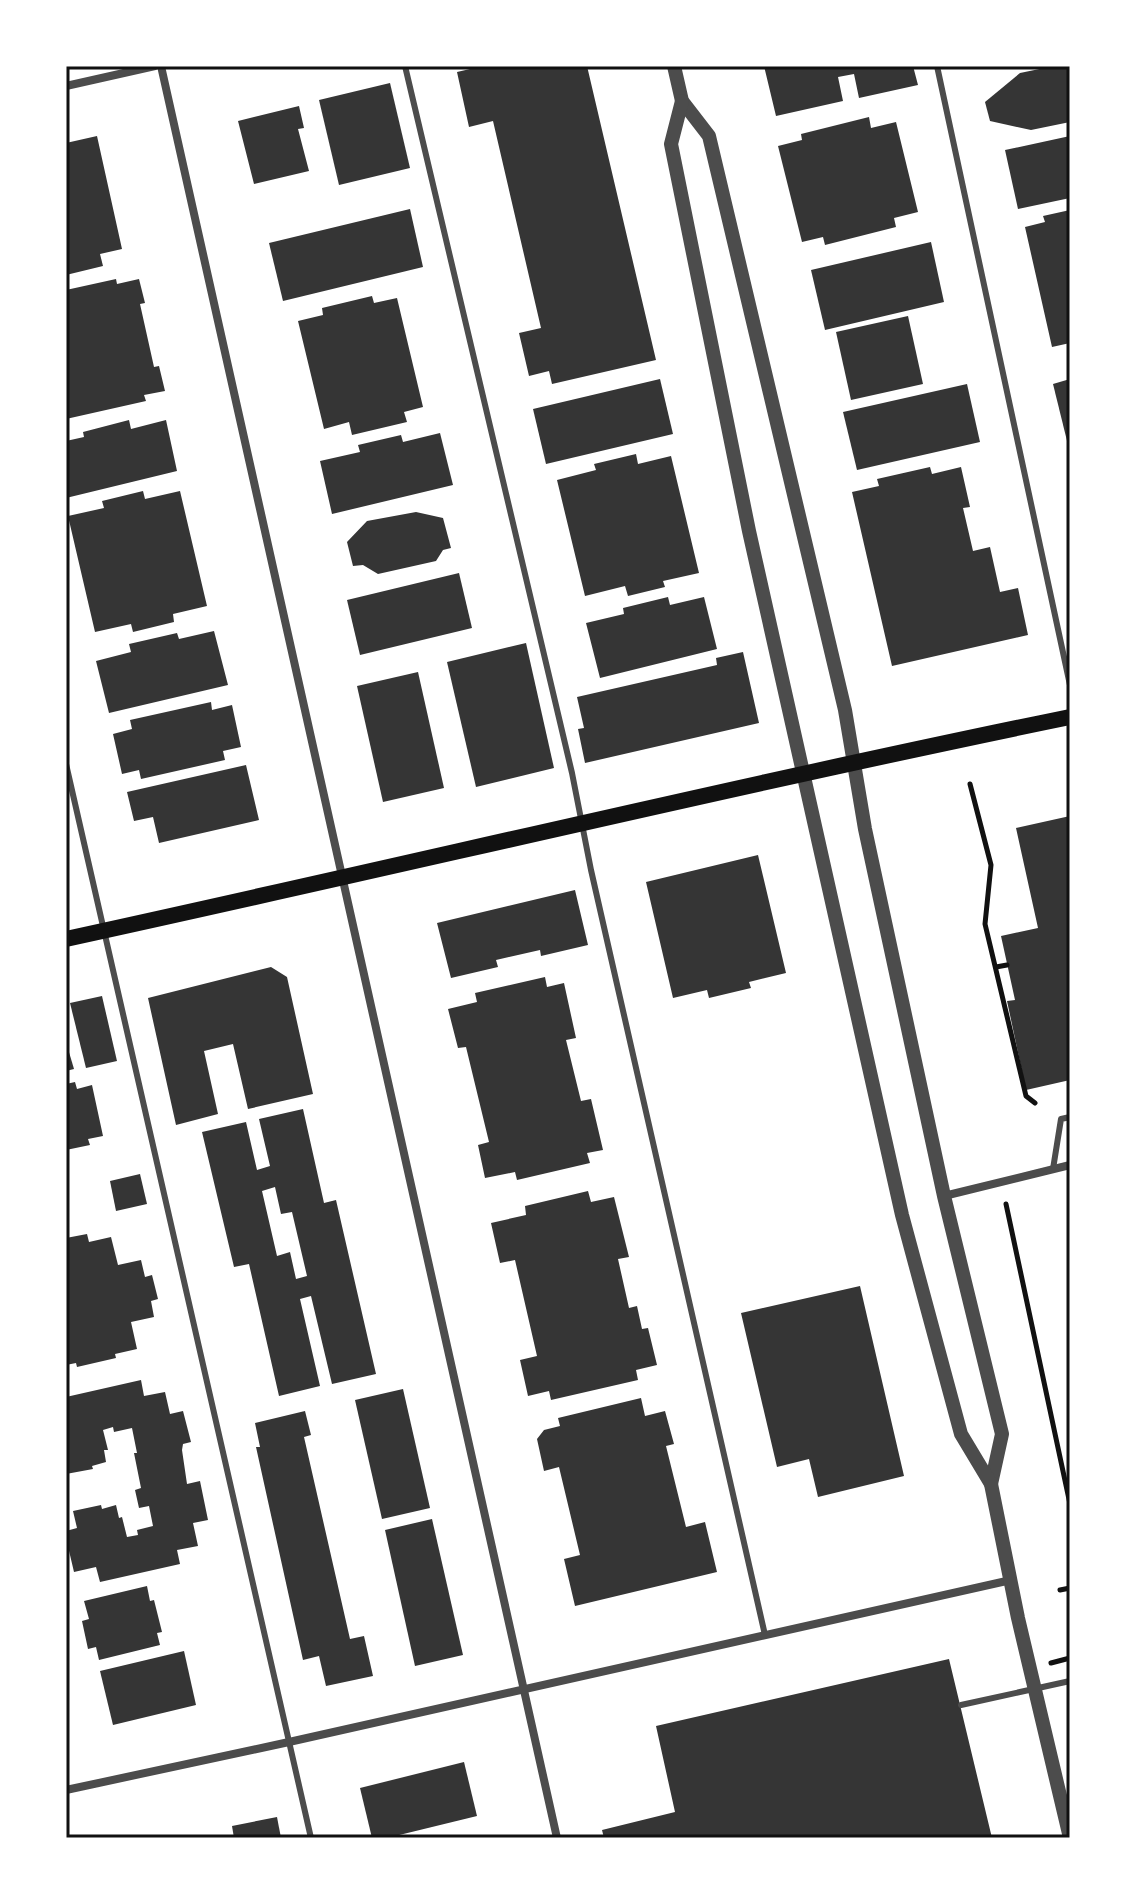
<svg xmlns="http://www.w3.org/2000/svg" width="1136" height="1904" font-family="'Asap Condensed',sans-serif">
<rect width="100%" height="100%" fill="#fff"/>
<g fill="#353535" fill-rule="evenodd">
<polygon points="483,66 587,66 656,360 552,384 549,371 529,376 519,333 541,328 493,121 469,127 457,72"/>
<polygon points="764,66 913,66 918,85 859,98 854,74 838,77 843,101 776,116"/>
<polygon points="1054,66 1070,66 1070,122 1031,130 990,121 985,102 1020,73"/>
<polygon points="390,83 410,168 339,185 319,100"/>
<polygon points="299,106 304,128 298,129 309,171 254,184 238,121"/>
<polygon points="869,117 871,128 896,122 918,212 894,218 896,227 825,245 823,237 802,242 778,146 802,140 801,134"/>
<polygon points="97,136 122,249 100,254 103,266 66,275 66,143"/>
<polygon points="1070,136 1070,198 1018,209 1005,150"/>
<polygon points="410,209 423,267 283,301 269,243"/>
<polygon points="1070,210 1070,343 1052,347 1025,227 1045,222 1043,216"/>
<polygon points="931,242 944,302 825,330 811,270"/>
<polygon points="116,279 117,284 139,279 145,303 140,304 154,367 159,366 165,391 144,395 146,401 66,419 66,290"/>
<polygon points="372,296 374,303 397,298 423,407 404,412 407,422 352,435 349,422 324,429 298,321 323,315 322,308"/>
<polygon points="908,316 923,384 851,400 836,332"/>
<polygon points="660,379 673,434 546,464 533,409"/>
<polygon points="1070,379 1070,449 1069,449 1053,384"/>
<polygon points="967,384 980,442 857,470 843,412"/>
<polygon points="129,420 131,429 166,420 177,471 66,498 66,441 84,437 83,432"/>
<polygon points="440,433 453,485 332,514 320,461 360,452 358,445 401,435 403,442"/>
<polygon points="636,454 638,464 671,456 699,573 663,581 665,587 628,596 625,586 585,596 557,480 596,470 594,464"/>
<polygon points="930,467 932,474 961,467 970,507 963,508 973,551 990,547 1000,592 1018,588 1028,635 892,666 852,492 879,486 877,479"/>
<polygon points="143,491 145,499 180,491 207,606 173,614 174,622 133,632 131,624 95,632 68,516 104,508 102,501"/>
<polygon points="416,512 443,518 451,548 443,550 436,561 378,574 363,565 353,566 347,542 367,521"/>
<polygon points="459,573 472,628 360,655 347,600"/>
<polygon points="668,597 670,605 704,597 717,649 600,678 586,623 624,614 623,608"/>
<polygon points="214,631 228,685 109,713 96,661 131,652 129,644 177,633 179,639"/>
<polygon points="526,643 554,768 476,787 447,662"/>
<polygon points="743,652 759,723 585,763 578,729 584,728 577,697 717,665 716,658"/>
<polygon points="418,672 444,788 383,802 357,686"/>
<polygon points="211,702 212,710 232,705 241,747 223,751 225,760 141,779 139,770 122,774 113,734 132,729 130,720"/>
<polygon points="246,765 259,820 159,843 153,817 134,821 127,792"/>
<polygon points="1070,816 1070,1080 1026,1090 1007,1001 1015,1000 1001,936 1038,928 1016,828"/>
<polygon points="758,855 786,973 749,982 751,988 709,998 707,990 673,998 646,882"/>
<polygon points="575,890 588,945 541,956 540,950 496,960 498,967 451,978 437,923"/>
<polygon points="271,967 287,977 313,1094 248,1109 233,1044 204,1051 218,1114 176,1125 148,998"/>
<polygon points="545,977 547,987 564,983 576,1038 566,1040 581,1101 591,1099 603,1150 587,1153 590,1163 517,1180 515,1172 485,1178 478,1145 489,1142 466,1047 458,1048 448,1009 477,1002 475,993"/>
<polygon points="102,996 117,1061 86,1068 70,1003"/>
<polygon points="66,1042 74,1069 66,1071"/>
<polygon points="75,1082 77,1089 92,1085 103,1136 88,1139 90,1145 66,1150 66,1084"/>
<path d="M 303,1109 L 324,1203 L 336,1200 L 376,1374 L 332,1384 L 311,1296 L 300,1299 L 320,1386 L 279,1396 L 249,1264 L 234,1267 L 202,1132 L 246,1122 L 257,1170 L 270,1166 L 259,1119 ZM 275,1187 L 281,1214 L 292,1212 L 307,1276 L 296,1279 L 290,1252 L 277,1256 L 262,1191 Z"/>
<polygon points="140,1174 147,1204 116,1211 110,1181"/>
<polygon points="588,1191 591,1202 614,1197 629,1257 618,1259 629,1308 637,1306 642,1329 648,1328 657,1365 636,1370 638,1380 551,1400 549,1391 528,1396 520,1360 537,1356 515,1260 500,1263 491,1223 526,1215 525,1206"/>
<polygon points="87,1234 89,1242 111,1237 118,1265 141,1260 145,1277 152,1275 158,1299 151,1301 154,1317 131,1322 137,1349 115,1354 116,1358 77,1367 76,1363 66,1365 66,1238"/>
<polygon points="860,1286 904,1476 818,1497 809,1459 777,1467 741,1313"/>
<polygon points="141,1380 144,1396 165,1392 170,1414 183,1411 191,1442 183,1444 182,1450 187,1484 200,1481 208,1520 193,1523 198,1546 177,1550 180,1564 100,1582 96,1567 74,1572 66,1538 66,1531 77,1528 73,1511 101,1505 102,1509 116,1505 119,1518 122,1517 127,1537 138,1535 137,1530 153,1526 149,1506 139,1508 135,1490 141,1488 134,1453 137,1453 132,1428 114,1432 113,1427 103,1430 108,1450 104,1450 106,1462 92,1466 93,1469 66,1474 66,1397"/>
<polygon points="403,1389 430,1508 382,1519 355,1400"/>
<polygon points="641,1398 645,1416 665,1411 674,1444 666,1446 686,1527 705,1522 717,1572 575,1606 564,1559 580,1555 559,1467 544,1471 537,1439 544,1430 560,1426 558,1418"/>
<polygon points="305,1411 311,1435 304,1437 350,1639 364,1636 373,1676 326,1686 319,1656 303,1660 256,1447 260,1447 255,1423"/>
<polygon points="432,1519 463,1655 415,1666 385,1530"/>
<polygon points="147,1586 150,1601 154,1600 162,1632 157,1633 160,1645 99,1660 96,1647 88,1649 82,1621 89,1619 84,1601"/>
<polygon points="184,1651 196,1705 113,1725 100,1671"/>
<polygon points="949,1659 992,1838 604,1838 602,1830 675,1812 656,1726"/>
<polygon points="464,1762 477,1816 387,1838 372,1838 360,1788"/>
<polygon points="277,1817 281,1838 234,1838 232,1826"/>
</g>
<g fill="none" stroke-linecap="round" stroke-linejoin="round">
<g stroke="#111" stroke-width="5">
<polyline points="970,784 991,865 985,924 1026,1096 1035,1103"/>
<polyline points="996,967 1007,965"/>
<polyline points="1006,1204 1070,1504"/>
<polyline points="1060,1590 1070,1588"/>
<polyline points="1051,1663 1070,1658"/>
</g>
<g stroke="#4c4c4c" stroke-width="6">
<polyline points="405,66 572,773 591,870 765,1635"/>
<polyline points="937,66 1070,685"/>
<polyline points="66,764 311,1838"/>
<polyline points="1053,1169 1061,1119 1070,1117"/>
<polyline points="961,1705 1070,1681"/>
</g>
<g stroke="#4c4c4c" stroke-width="8">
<polyline points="161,66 557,1838"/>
<polyline points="66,86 155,66"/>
<polyline points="944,1196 1070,1165"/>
<polyline points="66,1790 289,1742 1011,1580"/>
</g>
<g stroke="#4c4c4c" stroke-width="14">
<polyline points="674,66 682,101 709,136 845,710 865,829 944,1196 1002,1434 991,1484"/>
<polyline points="682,101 671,144 749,531 902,1215 961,1434 991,1484 1018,1618 1070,1838"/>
</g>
<path stroke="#111" stroke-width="16" d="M 66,939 C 401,866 734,786 1070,717"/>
</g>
<rect width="1136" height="1904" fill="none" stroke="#ffffff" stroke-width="136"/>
<rect x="68" y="68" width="1000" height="1768" fill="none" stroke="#111" stroke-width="3"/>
</svg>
